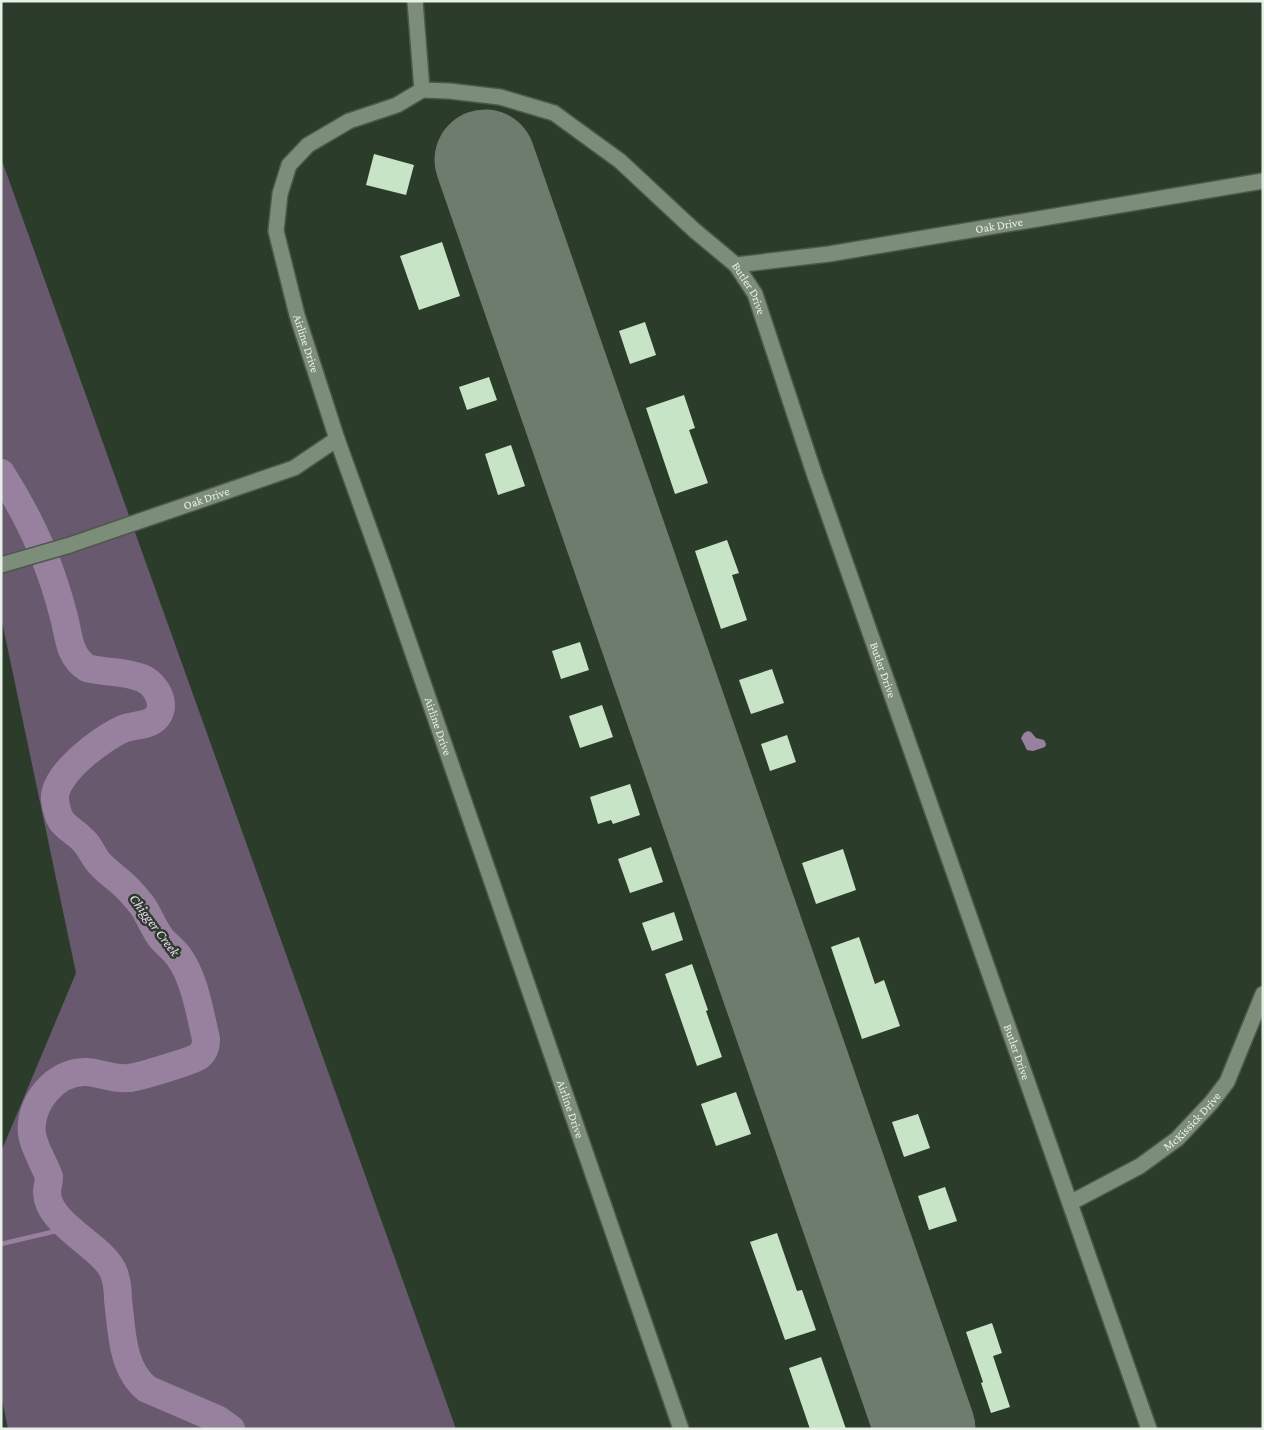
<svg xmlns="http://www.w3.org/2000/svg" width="1264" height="1430" font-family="'Crimson Pro',serif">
<rect width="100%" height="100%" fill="#2c3c2b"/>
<polygon fill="#69596e" points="1,158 456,1429 8,1429 1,1395 1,1152 76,973 1,617"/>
<polygon fill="#98819e" points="1028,731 1031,732 1036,738 1044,740 1046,744 1045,747 1033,751 1027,750 1021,738 1024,733"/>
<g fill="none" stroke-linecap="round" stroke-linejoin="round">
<polyline stroke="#98819e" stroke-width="4.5" points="1,1244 69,1228"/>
<path stroke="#98819e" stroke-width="28" d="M 1,473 C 32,522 51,565 65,621 C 69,639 70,657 87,668 C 105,673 125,671 142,678 C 156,684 169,706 155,719 C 147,726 132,725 123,729 C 102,738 52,775 55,800 C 59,829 68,824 84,841 C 91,848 94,859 102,866 C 111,875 121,881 130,891 C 135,897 140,902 144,908 C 150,918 154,929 161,938 C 167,945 174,950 179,957 C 195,979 200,1014 206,1039 C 206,1046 204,1052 199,1056 C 193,1061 138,1077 129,1078 C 115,1080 101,1073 87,1072 C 56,1070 28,1104 32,1134 C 34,1148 44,1163 49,1177 C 49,1182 47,1187 47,1192 C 47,1225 104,1246 114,1273 C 117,1282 118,1291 118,1300 C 122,1330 121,1368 147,1389 L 217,1419 L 231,1429"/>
<polyline stroke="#6e7c6d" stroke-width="101" points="485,160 925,1429"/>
</g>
<g fill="#c8e4c6">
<polygon points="374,154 414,165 406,195 366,185"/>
<polygon points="442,242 460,296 419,310 400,256"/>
<polygon points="645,322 656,355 630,364 619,331"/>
<polygon points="489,377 497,400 467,410 459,387"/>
<polygon points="684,395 695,428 689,430 708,483 675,494 646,408"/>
<polygon points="511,445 525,486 498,495 485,454"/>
<polygon points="727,540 739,573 732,575 747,620 721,629 695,551"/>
<polygon points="580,642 589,670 561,679 552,651"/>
<polygon points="772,669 784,703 751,714 739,680"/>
<polygon points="602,705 613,737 580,748 569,716"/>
<polygon points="787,735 796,762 770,771 761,744"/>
<polygon points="630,784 640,815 613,824 611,820 598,824 590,797"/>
<polygon points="651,847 663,882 630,893 618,859"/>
<polygon points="843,849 856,890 816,904 802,863"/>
<polygon points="674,912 683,940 652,951 642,923"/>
<polygon points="859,937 875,984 884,980 900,1026 862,1039 831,947"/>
<polygon points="692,964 708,1010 706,1011 722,1057 697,1066 665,974"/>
<polygon points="736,1092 751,1134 716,1146 701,1104"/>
<polygon points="918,1114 930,1148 904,1157 892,1122"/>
<polygon points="945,1187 957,1221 929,1230 918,1196"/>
<polygon points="777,1233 797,1291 802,1290 816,1330 785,1340 750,1242"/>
<polygon points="992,1323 1002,1353 993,1356 1010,1407 991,1413 981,1383 983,1382 966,1332"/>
<polygon points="821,1357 846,1429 810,1429 789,1368"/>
</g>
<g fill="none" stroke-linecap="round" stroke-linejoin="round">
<defs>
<g id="minor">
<polyline points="415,1 422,90"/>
<path id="s1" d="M 422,90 L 449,91 L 500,97 L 554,113 L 620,161 L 694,230 L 736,265 L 755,294 L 814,473 L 1149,1429"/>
<path id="s2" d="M 422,90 L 397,105 L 349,121 L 308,145 L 289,165 L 280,194 L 276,231 L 297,315 L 337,439 L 382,564 L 681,1429"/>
<path id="s3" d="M 736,265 L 829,254 L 1263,181"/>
<path id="s4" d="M 1,565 L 70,545 L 294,468 L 337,439"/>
<path id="s5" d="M 1070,1203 L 1140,1166 L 1177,1139 L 1211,1103 L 1227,1082 L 1263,994"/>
</g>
</defs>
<use href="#minor" stroke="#4b594b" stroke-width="18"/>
<use href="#minor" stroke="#7c8d7a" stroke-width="15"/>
</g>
<g text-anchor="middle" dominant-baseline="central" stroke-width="5" stroke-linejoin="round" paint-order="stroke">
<g font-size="12" fill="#e7f1e7" stroke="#2c3c2b">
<text stroke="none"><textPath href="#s3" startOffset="266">Oak Drive</textPath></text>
<text stroke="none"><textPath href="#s1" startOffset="399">Butler Drive</textPath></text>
<text stroke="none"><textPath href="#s2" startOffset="339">Airline Drive</textPath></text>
<text stroke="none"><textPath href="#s4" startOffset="216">Oak Drive</textPath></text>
<text stroke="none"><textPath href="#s1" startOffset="804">Butler Drive</textPath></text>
<text stroke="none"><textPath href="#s2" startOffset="744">Airline Drive</textPath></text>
<text stroke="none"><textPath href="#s1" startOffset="1209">Butler Drive</textPath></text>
<text stroke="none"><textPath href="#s2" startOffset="1149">Airline Drive</textPath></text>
<text stroke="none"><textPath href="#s5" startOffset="148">McKissick Drive</textPath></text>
</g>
<g font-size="14" font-style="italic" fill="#f3d4fc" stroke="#2c3c2b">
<text transform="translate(155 925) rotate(53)">Chigger Creek</text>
</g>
</g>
<rect width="1264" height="1430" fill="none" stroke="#e7f1e7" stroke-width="5"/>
</svg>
